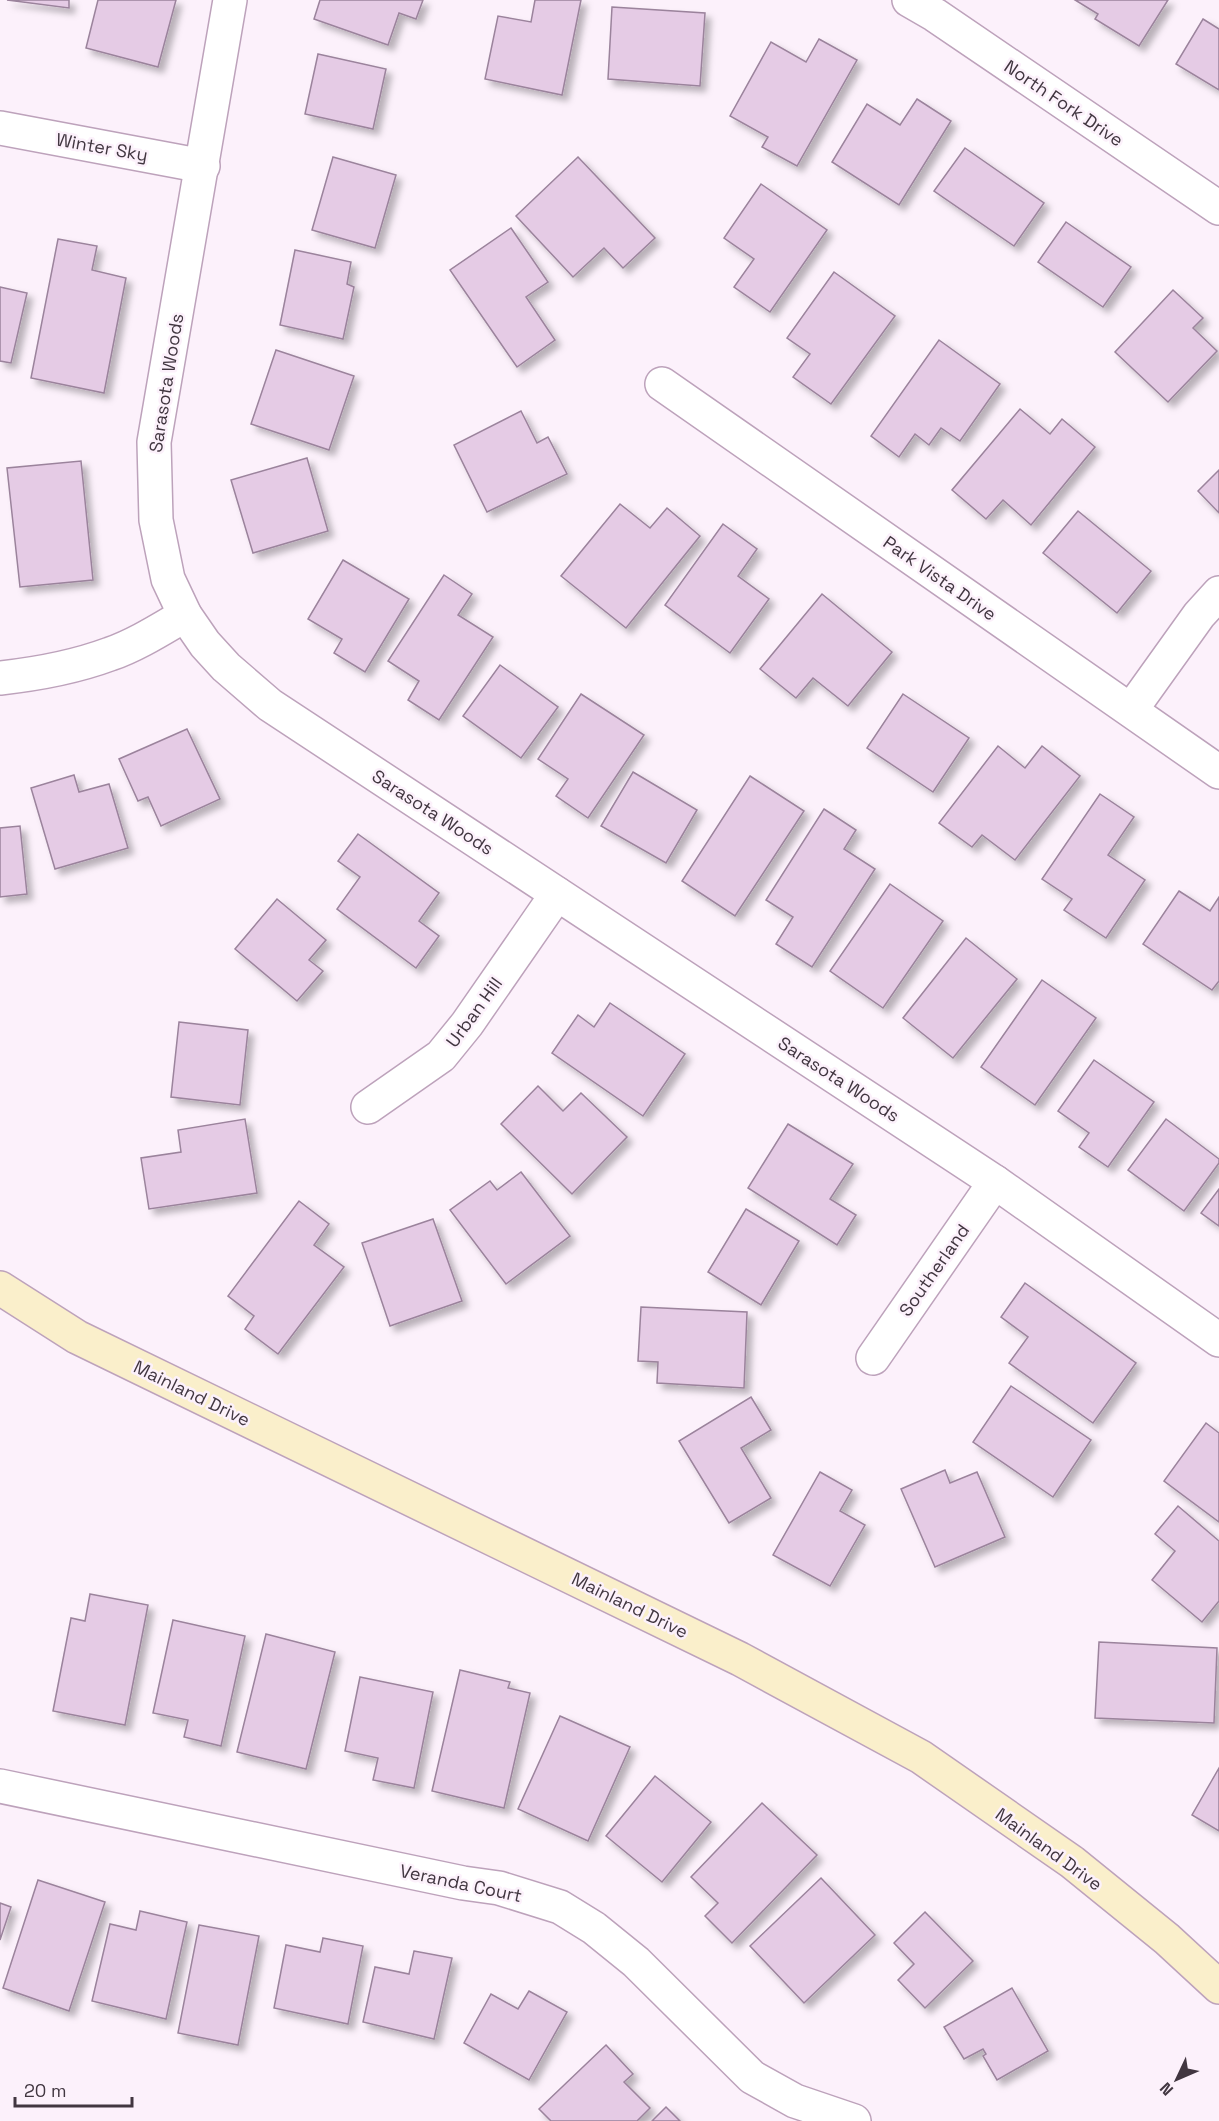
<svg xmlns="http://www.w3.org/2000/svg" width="1219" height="2121" font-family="'Space Grotesk',sans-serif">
<defs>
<filter id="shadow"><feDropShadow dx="5.5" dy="5.5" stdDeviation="3" flood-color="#0004"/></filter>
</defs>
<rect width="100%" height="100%" fill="#fcf1fb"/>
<g fill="#e5cbe5" stroke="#9b839c" stroke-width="1.5" filter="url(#shadow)">
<polygon points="7,0 69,0 69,8"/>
<polygon points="98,0 176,0 158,67 86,48"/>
<polygon points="320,0 423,0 416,19 399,13 388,45 314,19"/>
<polygon points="535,0 581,0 562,95 485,79 498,16 531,22"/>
<polygon points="1075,0 1168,0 1139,46 1095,19 1098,14"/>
<polygon points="612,7 705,13 700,86 608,79"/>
<polygon points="1203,19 1219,29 1219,90 1176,64"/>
<polygon points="819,39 857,60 797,166 762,147 768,137 730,116 771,42 806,62"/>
<polygon points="318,54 386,69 373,129 305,114"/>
<polygon points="917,99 951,121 899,205 832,162 867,104 900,125"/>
<polygon points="965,148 1044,203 1014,246 934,191"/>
<polygon points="333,157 396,175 375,248 312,230"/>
<polygon points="578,157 655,238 623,268 604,248 573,277 516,216"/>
<polygon points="761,184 827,230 770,312 734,287 754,259 724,238"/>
<polygon points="1066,222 1131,267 1103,307 1038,262"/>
<polygon points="511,228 548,282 526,297 555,340 517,367 450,270"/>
<polygon points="58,239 97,246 92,270 126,278 104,393 31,378"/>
<polygon points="295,250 351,262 347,284 354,287 343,339 280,325"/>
<polygon points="834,272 895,316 831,404 793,377 810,354 787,338"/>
<polygon points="0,287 27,293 11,363 0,361"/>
<polygon points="1173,290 1203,318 1193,328 1217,351 1168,402 1115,352"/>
<polygon points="939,340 1000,384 960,441 941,428 929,445 915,434 899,457 871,436"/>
<polygon points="276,350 354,376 329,450 251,424"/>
<polygon points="1020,409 1050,434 1062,419 1095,447 1031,525 1003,500 986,519 952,490"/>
<polygon points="521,411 537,443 548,437 567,474 487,512 454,445"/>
<polygon points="307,458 328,531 253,553 231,480"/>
<polygon points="81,461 93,580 20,587 7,468"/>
<polygon points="1219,470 1219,513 1198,491"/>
<polygon points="620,504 650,528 667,508 700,536 626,628 561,576"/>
<polygon points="1078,511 1151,571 1117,613 1043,553"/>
<polygon points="723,524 757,549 738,576 769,599 730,653 665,605"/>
<polygon points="343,560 409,599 365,672 334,653 342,639 308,619"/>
<polygon points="444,575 472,594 458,615 493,637 439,720 408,700 419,681 388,661"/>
<polygon points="822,594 892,652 848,706 813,678 796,698 760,669"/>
<polygon points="500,665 558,707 521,758 463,716"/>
<polygon points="581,694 644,735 588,818 556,796 568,779 538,759"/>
<polygon points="903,694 969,738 933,792 867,748"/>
<polygon points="187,729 220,799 161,826 148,797 138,801 119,759"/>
<polygon points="998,746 1025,768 1042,746 1080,776 1015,860 982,835 972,847 939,823"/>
<polygon points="633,772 697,810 666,863 601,826"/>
<polygon points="74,775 79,792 109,784 128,848 55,869 31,788"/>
<polygon points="750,776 804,811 735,916 682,881"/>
<polygon points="1100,794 1134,817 1108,855 1145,880 1106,938 1064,910 1072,899 1042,879"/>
<polygon points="824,809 856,830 844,849 875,869 812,967 776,944 793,917 766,900"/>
<polygon points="20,826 27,894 0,897 0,828"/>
<polygon points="358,834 439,893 419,921 439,936 416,968 337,909 360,877 338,861"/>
<polygon points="890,884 943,921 883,1008 830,971"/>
<polygon points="1179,891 1210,911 1219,897 1219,981 1212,990 1143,944"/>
<polygon points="277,899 326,940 309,960 323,971 297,1001 235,949"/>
<polygon points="966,938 1017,979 953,1058 903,1018"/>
<polygon points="1042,980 1096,1018 1035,1105 981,1067"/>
<polygon points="610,1003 685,1054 643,1116 552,1053 578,1015 594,1027"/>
<polygon points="179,1022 248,1030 240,1105 171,1097"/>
<polygon points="1094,1060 1154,1102 1108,1167 1079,1147 1089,1133 1058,1111"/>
<polygon points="538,1086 563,1111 581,1093 627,1137 572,1194 501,1124"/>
<polygon points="245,1119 257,1193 149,1209 141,1158 181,1152 178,1130"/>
<polygon points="1166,1119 1219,1159 1219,1163 1184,1211 1128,1170"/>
<polygon points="788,1124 853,1164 830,1199 856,1215 837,1245 748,1188"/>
<polygon points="521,1172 570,1236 506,1284 450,1210 490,1181 497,1190"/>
<polygon points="1219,1189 1219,1226 1201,1213"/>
<polygon points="299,1201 329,1224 314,1245 344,1267 278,1354 245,1329 254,1316 228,1296"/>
<polygon points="746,1209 799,1241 761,1305 708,1272"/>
<polygon points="433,1219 462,1301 390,1326 362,1243"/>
<polygon points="1025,1283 1136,1363 1093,1423 1009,1363 1028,1337 1001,1317"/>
<polygon points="641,1307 747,1312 744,1388 657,1383 658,1362 638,1361"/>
<polygon points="1011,1386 1091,1440 1053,1497 973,1442"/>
<polygon points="751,1397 771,1430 741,1448 771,1498 729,1523 679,1441"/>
<polygon points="1206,1423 1219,1433 1219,1522 1164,1481"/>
<polygon points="945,1470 950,1483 977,1472 1005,1537 935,1567 901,1489"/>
<polygon points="820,1472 852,1490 840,1511 865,1525 830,1586 773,1555"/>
<polygon points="1178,1506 1219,1541 1219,1601 1202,1622 1152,1580 1175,1551 1155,1534"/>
<polygon points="90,1594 148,1605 125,1725 53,1711 71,1618 85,1621"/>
<polygon points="173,1620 245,1636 221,1746 184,1737 188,1720 153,1713"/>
<polygon points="266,1634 335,1652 306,1769 237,1752"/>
<polygon points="1099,1642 1217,1648 1214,1723 1095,1718"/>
<polygon points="460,1670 510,1682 508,1688 530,1693 504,1808 432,1791"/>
<polygon points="360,1677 433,1692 414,1788 373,1780 378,1758 345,1751"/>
<polygon points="560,1716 630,1747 588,1841 518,1809"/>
<polygon points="1219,1768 1219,1831 1192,1815"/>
<polygon points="655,1776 711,1822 662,1882 606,1836"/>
<polygon points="762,1803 817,1855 732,1943 705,1916 718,1903 691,1877"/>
<polygon points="821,1878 875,1935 804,2003 750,1946"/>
<polygon points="38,1880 105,1902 69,2011 3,1988"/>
<polygon points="0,1903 11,1907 0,1940"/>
<polygon points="140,1911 187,1922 166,2019 92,2001 110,1924 136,1930"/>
<polygon points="925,1912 973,1961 925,2008 898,1980 914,1964 894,1943"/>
<polygon points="199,1925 259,1936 238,2045 178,2033"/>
<polygon points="323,1938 363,1946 348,2024 274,2008 286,1945 320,1952"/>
<polygon points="414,1951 452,1958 434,2039 363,2022 375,1967 409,1974"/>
<polygon points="1012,1988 1048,2051 997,2080 983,2056 986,2054 983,2049 964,2059 944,2027"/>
<polygon points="529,1991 567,2012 529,2080 464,2043 491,1994 518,2009"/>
<polygon points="606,2045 633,2074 624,2082 650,2108 637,2121 551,2121 539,2109"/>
<polygon points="666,2107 680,2121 652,2121"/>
</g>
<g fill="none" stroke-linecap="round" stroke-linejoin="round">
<defs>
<g id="minor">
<polyline points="230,0 154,442 156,520 168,579 185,615 205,644 226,667 270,705 995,1182 1219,1340"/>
<polyline points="909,0 935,15 1219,208"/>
<polyline points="0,128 203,166"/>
<polyline points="662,384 1219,772"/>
<path d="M 0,678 C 37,674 75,667 110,654 C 136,645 161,629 185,615"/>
<polyline points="1131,710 1199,615 1219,593"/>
<polyline points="368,1107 441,1056 467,1024 557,894"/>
<polyline points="873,1358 995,1182"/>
<polyline points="0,1786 463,1883 499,1888 560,1907 594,1928 636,1962 752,2077 795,2101 854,2121"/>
</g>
<polyline id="secondary" points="0,1288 77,1337 740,1659 921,1757 1072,1862 1167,1939 1219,1987"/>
</defs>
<use href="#minor" stroke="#bda2bb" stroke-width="36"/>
<use href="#secondary" stroke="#bda2bb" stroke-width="36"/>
<use href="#minor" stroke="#fff" stroke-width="33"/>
<use href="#secondary" stroke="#faefcb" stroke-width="33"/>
</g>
<g text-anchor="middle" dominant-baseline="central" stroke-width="5" stroke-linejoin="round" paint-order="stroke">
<g font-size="18" fill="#413640" stroke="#fcf1fb">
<text transform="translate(1064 103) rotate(34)">North Fork Drive</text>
<text transform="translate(102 147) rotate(10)">Winter Sky</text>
<text transform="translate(166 383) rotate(-81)">Sarasota Woods</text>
<text transform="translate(940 578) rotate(35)">Park Vista Drive</text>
<text transform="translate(433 812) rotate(33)">Sarasota Woods</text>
<text transform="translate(474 1012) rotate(-54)">Urban Hill</text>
<text transform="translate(839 1079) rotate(33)">Sarasota Woods</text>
<text transform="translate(934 1270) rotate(-55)">Southerland</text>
<text transform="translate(192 1393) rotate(26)">Mainland Drive</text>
<text transform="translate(630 1605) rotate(26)">Mainland Drive</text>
<text transform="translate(1049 1849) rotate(36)">Mainland Drive</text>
<text transform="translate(461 1883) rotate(12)">Veranda Court</text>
</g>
</g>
<g transform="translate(1177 2079) rotate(226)" stroke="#fcf1fb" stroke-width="4.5" paint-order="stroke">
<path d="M0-4.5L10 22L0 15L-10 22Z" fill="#413640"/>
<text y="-9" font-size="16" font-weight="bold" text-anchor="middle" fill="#413640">N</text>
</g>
<path d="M15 2097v9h117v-9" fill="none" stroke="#413640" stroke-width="3"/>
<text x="24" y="2097" font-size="18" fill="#413640" stroke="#fcf1fb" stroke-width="4.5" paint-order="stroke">20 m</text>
</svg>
